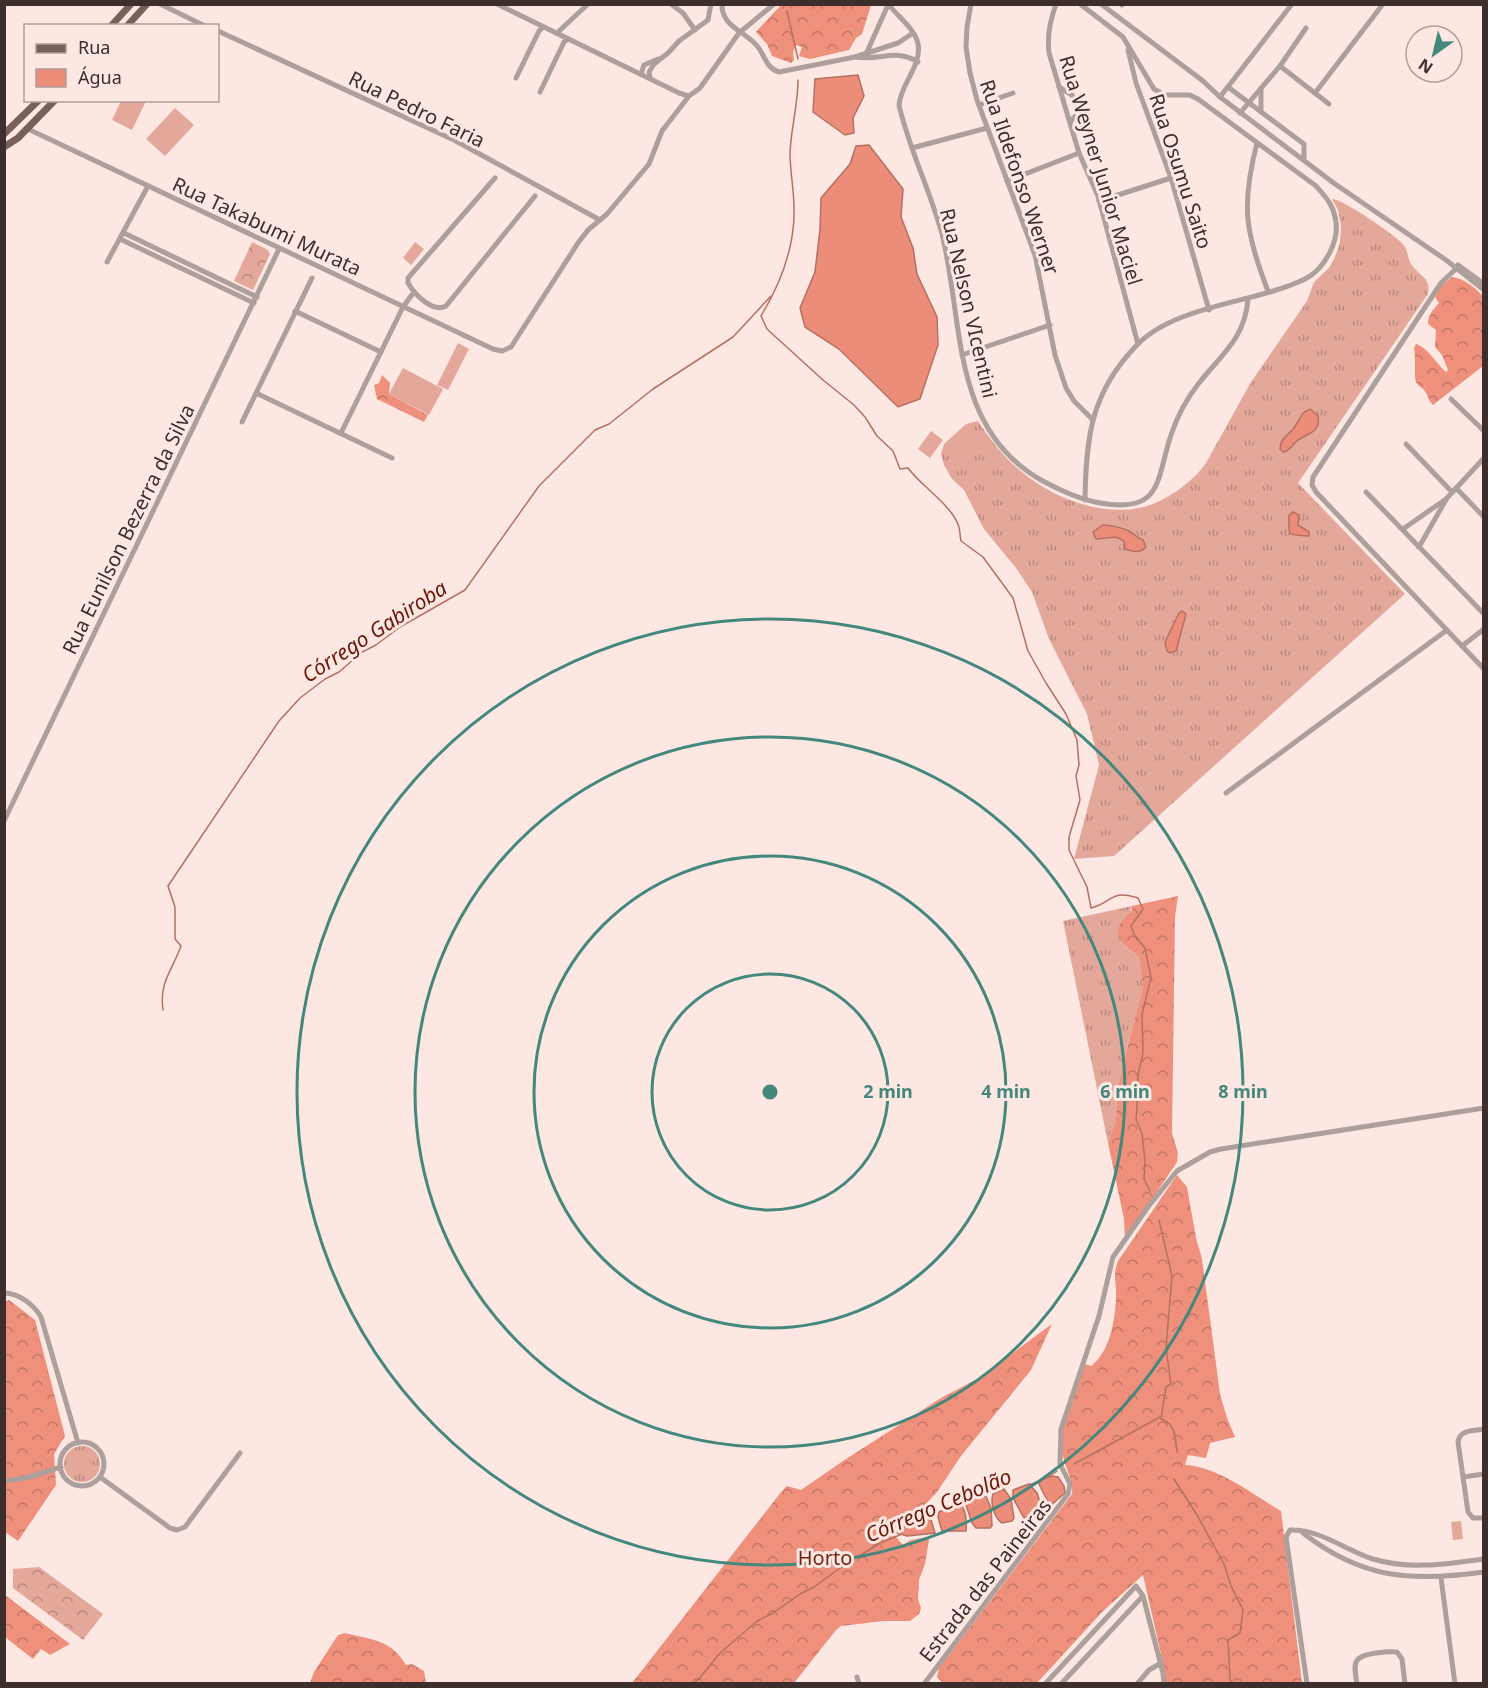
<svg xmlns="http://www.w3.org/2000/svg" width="1488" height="1688" font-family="'Noto Sans',sans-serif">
<defs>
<pattern id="grass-tufts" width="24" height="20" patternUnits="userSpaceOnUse" patternTransform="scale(1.5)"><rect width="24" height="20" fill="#e4a89b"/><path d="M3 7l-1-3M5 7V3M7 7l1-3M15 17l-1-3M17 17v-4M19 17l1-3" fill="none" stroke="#ba897f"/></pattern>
<pattern id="forest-crowns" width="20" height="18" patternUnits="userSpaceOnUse" patternTransform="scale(1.5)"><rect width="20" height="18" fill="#ee907c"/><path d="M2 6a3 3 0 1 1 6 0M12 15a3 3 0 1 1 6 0" fill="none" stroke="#c27666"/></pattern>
<pattern id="park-crowns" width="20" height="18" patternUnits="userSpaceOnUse" patternTransform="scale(1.5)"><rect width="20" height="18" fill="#e4a89b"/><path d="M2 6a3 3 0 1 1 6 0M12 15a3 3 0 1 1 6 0" fill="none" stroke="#ba897f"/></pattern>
</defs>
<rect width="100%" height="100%" fill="#fce7e2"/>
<g fill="url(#grass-tufts)">
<path d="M 1332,199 C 1345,200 1391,233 1402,243 C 1408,249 1407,257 1411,264 C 1420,277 1431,277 1428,294 L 1298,483 L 1405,594 L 1114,856 L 1074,859 L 1099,765 L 1087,714 L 1049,639 L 1032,592 L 1016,568 L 984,529 L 964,490 L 952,479 L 944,465 L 941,454 L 944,444 L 966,424 L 978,421 C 993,444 1010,465 1034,481 C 1062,501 1104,515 1139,508 C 1164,503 1192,483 1206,463 L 1251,382 L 1307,301 L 1314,282 L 1329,268 L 1335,257 L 1340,243 L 1341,225 L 1338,210 Z"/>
<polygon points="1132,906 1130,914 1131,951 1139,957 1143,986 1117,1090 1116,1120 1108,1143 1063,921"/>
<circle cx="82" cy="1464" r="18"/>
</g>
<g fill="url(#forest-crowns)">
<polygon points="781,5 781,4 871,5 862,34 856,38 849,50 810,59 799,56 802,47 796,45 793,52 794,60 791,63 772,56 767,44 756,32"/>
<path d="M 1452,277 C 1465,279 1474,287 1483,296 L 1483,366 L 1433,405 C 1429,401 1429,398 1426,393 C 1424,388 1419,387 1416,382 C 1414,377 1416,357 1414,348 L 1416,344 C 1427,347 1437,364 1446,372 L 1448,370 L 1442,355 L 1435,347 L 1436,330 L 1428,324 C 1428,315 1433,310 1439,303 L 1435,297 L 1441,286 Z"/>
<polygon points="382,375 390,383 389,394 428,415 424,422 420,420 377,399 374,385 379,383"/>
<path d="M 1178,896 L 1175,917 L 1172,1133 L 1178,1153 L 1177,1162 L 1125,1240 L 1124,1219 L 1108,1143 L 1116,1120 L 1117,1090 L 1143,986 L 1139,957 C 1129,948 1110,937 1122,921 C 1125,917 1129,914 1132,910 L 1132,906 Z"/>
<path d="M 1177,1175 L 1187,1187 L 1196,1238 L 1202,1259 L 1220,1394 L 1227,1418 L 1235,1437 L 1210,1443 L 1206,1458 L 1188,1455 L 1185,1465 C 1219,1467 1252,1494 1281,1511 L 1302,1683 L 1165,1683 L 1165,1672 L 1143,1575 L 1102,1612 L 1037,1683 L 943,1683 L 937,1677 L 939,1668 L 1072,1494 C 1074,1478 1061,1462 1062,1445 C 1062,1418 1076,1389 1085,1364 L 1091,1366 C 1110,1352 1115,1320 1116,1298 C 1117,1282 1112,1278 1118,1261 Z"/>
<polygon points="9,1300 35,1320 65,1436 54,1454 56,1485 18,1541 5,1532 4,1302"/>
<polygon points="1052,1324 1031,1370 961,1456 937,1492 925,1505 907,1516 894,1531 895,1536 903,1545 911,1540 927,1537 929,1540 925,1564 919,1580 918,1599 921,1608 919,1614 910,1621 883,1621 841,1626 836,1630 794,1683 632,1683 782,1491 787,1486 801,1490 843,1461 941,1398 977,1379"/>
<polygon points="5,1595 70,1644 50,1655 41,1649 33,1659 5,1637"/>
<path d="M 345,1633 C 371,1640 391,1639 406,1665 L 412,1664 L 424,1671 L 426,1683 L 310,1683 L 314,1672 L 338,1635 Z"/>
</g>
<g fill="url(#park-crowns)">
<polygon points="252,242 268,250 270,254 253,290 234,281"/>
<polygon points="39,1567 103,1614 83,1640 13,1588 13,1569"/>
</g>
<g fill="#e4a89b">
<polygon points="121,101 146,101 132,130 112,120"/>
<polygon points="175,108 194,125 165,156 146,139"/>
<polygon points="415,242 424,249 411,265 403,258"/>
<polygon points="458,343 469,349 448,390 437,385"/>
<polygon points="403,368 443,389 429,415 389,394"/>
<polygon points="963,427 973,435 971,439 982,446 966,468 955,460 957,456 947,449"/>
<polygon points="931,431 943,440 930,458 918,449"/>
<polygon points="1461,1521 1463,1539 1453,1540 1451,1522"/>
</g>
<g fill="#eb8d79" stroke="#b67062" stroke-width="1.5">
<polygon points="858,75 864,96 853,118 854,133 845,135 813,112 815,79"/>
<polygon points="869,145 903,189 901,217 913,248 917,274 937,317 938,345 920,399 898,407 839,349 805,327 800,308 815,272 820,229 821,198 850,164 856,146"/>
<path d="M 1310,409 L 1318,416 C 1321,432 1309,433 1298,440 C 1292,444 1291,451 1283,452 L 1280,449 C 1280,439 1288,435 1294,428 C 1300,420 1300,413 1310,409 Z"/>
<path d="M 1293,512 L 1299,515 L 1298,525 L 1309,532 L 1309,536 C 1286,534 1289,538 1289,515 Z"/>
<path d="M 1103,525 C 1109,525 1123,528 1129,531 C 1135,534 1136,538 1143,540 L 1146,547 C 1140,554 1132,551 1125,549 L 1124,541 L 1116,537 L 1096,539 L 1093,532 Z"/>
<polygon points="1182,611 1186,614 1176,651 1170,653 1167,651 1165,642 1179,613"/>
<polygon points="1052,1476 1058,1477 1064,1486 1065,1493 1050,1506 1039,1484 1041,1480"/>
<polygon points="1029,1484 1037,1493 1043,1511 1024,1518 1013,1498 1013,1490"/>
<path d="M 1004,1489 L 1011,1499 L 1014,1518 L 1012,1521 L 1002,1523 C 994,1518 990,1502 993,1494 Z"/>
<polygon points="983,1495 986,1496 991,1508 992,1526 990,1528 976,1528 972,1523 966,1505 969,1499"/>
<path d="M 958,1502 C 966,1507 967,1522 966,1531 L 942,1531 L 938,1517 L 939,1512 Z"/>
<polygon points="923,1512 930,1516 935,1533 907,1536 896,1533"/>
</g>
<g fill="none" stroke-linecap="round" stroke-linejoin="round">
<g stroke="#b67062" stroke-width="1.5">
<polyline points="787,11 798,59"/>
<path d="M 798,80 C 798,105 791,128 790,153 C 790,172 794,190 794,208 C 795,248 781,283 761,316 L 767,329 L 823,380 L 854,405 L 865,417 L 877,436 L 893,451 L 900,469 L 908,468 C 921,486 953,506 959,527 C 960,531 960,537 961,541 L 983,557 L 1013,598 L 1028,651 L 1046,683 L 1066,714 L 1077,740 L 1079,765 L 1076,776 L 1080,800 L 1069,837 L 1069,850 L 1087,887 L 1091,908 C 1113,902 1111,889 1138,898 L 1143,909 L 1131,926 L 1135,936 L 1145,948 L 1151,977 L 1142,1015 L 1143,1053 L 1138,1075 L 1138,1095 L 1136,1119 L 1142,1134 L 1145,1161 L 1144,1179 L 1150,1191"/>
<path d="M 163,1010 C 159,982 172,971 181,946 L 175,939 L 175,907 L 168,886 L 279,721 L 300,698 L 325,679 L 339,672 L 362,652 L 376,645 L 400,627 L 465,590 L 539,486 L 595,430 L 609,424 L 653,389 L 733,337 L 771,296"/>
<path d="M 1159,1220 L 1172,1276 L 1166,1348 L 1171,1384 L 1166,1387 L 1161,1419 C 1176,1424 1175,1437 1177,1452"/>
<polyline points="1074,1464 1160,1417"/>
<polyline points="1048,1477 1057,1471"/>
<polyline points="1174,1479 1197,1515 1224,1564 1231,1586 1243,1610 1240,1633 1228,1640 1230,1679 1232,1684"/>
<polyline points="1029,1485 1042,1480"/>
<polyline points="692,1684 699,1679 719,1654 757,1621 773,1613 800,1594 814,1587 840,1568 880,1543 902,1534"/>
</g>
<g stroke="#ad9f9b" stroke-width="5">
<polyline points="160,4 205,26"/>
<polyline points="497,4 679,93 689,96 700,88 739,33 774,4"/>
<polyline points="671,4 683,13 695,30"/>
<path d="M 722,4 C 721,27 747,32 758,47 C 765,56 766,68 779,72 L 855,57 L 898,43 L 913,33"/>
<path d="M 888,4 C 910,30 930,38 911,74 C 906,84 900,93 899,105 C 909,149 930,190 942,234 C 964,322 950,428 1041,480 C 1060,490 1078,499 1100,503 C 1163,514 1156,480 1171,435 C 1177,417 1187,398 1199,383 C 1222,354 1245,338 1248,299"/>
<polyline points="971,4 967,27 966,47 970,73 977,100 1035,255 1055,355 1066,388 1074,401 1092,419"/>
<path d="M 1056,4 C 1050,22 1047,35 1049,53 L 1079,153 L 1098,196 L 1138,344"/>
<path d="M 1080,4 L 1123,37 L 1154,89 L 1165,95 L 1190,95 L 1198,99 L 1316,186 C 1324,195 1333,204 1335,217 C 1341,239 1325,269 1305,279 C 1256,303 1175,305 1137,345 C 1091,392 1086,437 1085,500"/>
<polyline points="1101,4 1203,81 1220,97 1335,184 1446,260 1484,290"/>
<polyline points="1121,4 1122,5"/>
<polyline points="218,31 454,140 600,220"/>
<polyline points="557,33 588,4"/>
<polyline points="1128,50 1136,83 1171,178 1209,310"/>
<polyline points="866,54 888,5"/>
<path d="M 856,57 C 880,61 896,48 918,62"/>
<polyline points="1280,66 1329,104"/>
<polyline points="641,74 644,65 658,59"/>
<polyline points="516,78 539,31 543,27"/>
<polyline points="650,78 649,72 654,64 668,53 679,41 708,20 711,4"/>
<polyline points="1059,87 1072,95 1080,111 1070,122"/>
<polyline points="1228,87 1304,144 1304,160"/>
<polyline points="540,92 564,42 568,39"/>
<polyline points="1315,93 1383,4"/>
<polyline points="1220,97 1292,4"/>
<polyline points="979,105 1013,93"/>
<polyline points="1261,112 1261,88"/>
<polyline points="1240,113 1280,66 1306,28"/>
<polyline points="28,129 493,349 502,351 511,347 578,243 588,230 607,214 649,164 662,131 689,96"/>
<path d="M 1257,143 C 1241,205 1245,232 1268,291"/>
<polyline points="912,148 987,128"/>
<path d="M 495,178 L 408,278 L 408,283 C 415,295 433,313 446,306 L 535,196"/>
<polyline points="1007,181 1079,153"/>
<polyline points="1099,201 1171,178"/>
<polyline points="124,233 257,297"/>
<polyline points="120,239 254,303"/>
<polyline points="107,262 148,186"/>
<polyline points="1458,265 1484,284"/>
<polyline points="1459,266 1441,283 1313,477 1312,485 1316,492 1462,646 1484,629"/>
<polyline points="295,311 381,352"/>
<polyline points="962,355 1050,325"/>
<polyline points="256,393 392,458"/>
<polyline points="1451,399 1484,431"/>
<polyline points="242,422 312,278"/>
<polyline points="341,433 403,307 414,292"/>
<polyline points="1406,444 1452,492"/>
<polyline points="1456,488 1484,517"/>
<polyline points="1366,492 1484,614"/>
<polyline points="1403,529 1446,499"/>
<polyline points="1419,547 1447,498 1484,458"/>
<polyline points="1462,646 1484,669"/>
<polyline points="1226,793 1447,630"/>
<polyline points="4,821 279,249"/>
<path d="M 4,1293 C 19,1293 34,1305 41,1317 L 78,1443"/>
<path d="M 1484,1429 C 1473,1431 1460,1429 1458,1442 L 1468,1512 L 1473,1518 L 1484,1518"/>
<circle cx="82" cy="1464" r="22"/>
<polyline points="100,1477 170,1528 177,1530 185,1527 240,1453"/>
<polyline points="1463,1477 1484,1474"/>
<polyline points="4,1481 26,1478 61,1467"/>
<path d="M 1303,1533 C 1362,1579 1411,1582 1484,1572"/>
<polyline points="1441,1578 1455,1684"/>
<polyline points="857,1677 859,1684"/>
<polyline points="924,1684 1068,1494 1070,1484 1060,1464 1061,1429 1099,1316 1113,1257 1148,1207 1177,1171 1210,1152 1221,1149 1484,1108"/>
<polyline points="1045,1684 1136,1586 1143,1596 1163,1673 1164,1684"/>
<polyline points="1061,1684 1143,1596"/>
<polyline points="1137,1684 1149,1670 1161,1663"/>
<path d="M 1307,1684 L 1286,1537 L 1290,1530 C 1320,1529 1345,1550 1373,1559 C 1409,1570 1446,1564 1484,1559"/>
<path d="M 1357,1684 C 1353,1662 1353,1656 1376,1653 C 1383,1652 1390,1651 1397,1652 L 1402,1659 L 1405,1684"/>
</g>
<g stroke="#785f59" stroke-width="7">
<polyline points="111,26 131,4"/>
<polyline points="127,26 147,4"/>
<polyline points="4,134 39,100"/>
<polyline points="4,147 18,138 55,100"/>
</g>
</g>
<g fill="none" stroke="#43877d" stroke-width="3">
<circle cx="770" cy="1092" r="118"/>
<circle cx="770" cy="1092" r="236"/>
<circle cx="770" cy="1092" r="355"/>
<circle cx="770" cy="1092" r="473"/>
</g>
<g text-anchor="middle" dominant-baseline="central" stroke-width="6" stroke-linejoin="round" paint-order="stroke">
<g font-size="20" fill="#3c2e2c" stroke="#fce7e2">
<text transform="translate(417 109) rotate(26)">Rua Pedro Faria</text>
<text transform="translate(1101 170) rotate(73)">Rua Weyner Junior Maciel</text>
<text transform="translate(1181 171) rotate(72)">Rua Osumu Saito</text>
<text transform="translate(1020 177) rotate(71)">Rua Ildefonso Werner</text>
<text transform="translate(267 226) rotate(25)">Rua Takabumi Murata</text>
<text transform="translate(969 303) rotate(77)">Rua Nelson VIcentini</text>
<text transform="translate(128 529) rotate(-64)">Rua Eunilson Bezerra da Silva</text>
<text transform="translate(985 1580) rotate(-52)">Estrada das Paineiras</text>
</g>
<g font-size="20" fill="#772314" stroke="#fce7e2">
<text x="825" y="1557">Horto</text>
</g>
<g font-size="21" font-style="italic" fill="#6c1809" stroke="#fce7e2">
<text transform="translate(374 631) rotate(-33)">Córrego Gabiroba</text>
<text transform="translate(938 1505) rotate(-23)">Córrego Cebolão</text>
</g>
</g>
<circle cx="770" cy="1092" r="9" fill="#43877d" stroke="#fce7e2" stroke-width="3"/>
<g font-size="18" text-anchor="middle" font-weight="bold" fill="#43877d" stroke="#fce7e2" stroke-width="6" stroke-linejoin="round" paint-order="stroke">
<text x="888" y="1098">2 min</text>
<text x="1006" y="1098">4 min</text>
<text x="1125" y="1098">6 min</text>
<text x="1243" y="1098">8 min</text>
</g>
<rect width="1488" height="1688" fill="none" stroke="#3c2e2c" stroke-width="12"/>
<rect x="24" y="24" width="195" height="78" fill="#fce7e2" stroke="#af9d99" stroke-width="1.5"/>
<rect x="36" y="44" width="30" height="9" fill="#785f59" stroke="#af9d99" stroke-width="1.5"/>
<text x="78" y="54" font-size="18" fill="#3c2e2c">Rua</text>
<rect x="36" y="69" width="30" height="18" fill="#eb8d79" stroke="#af9d99" stroke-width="1.5"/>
<text x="78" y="84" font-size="18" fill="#3c2e2c">Água</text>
<g transform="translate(1434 54) rotate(214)"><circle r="28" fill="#fce7e2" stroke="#af9d99" stroke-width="1.5"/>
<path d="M0-4.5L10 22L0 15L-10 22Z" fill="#43877d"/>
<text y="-9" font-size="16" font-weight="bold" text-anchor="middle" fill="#3c2e2c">N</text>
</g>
</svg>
